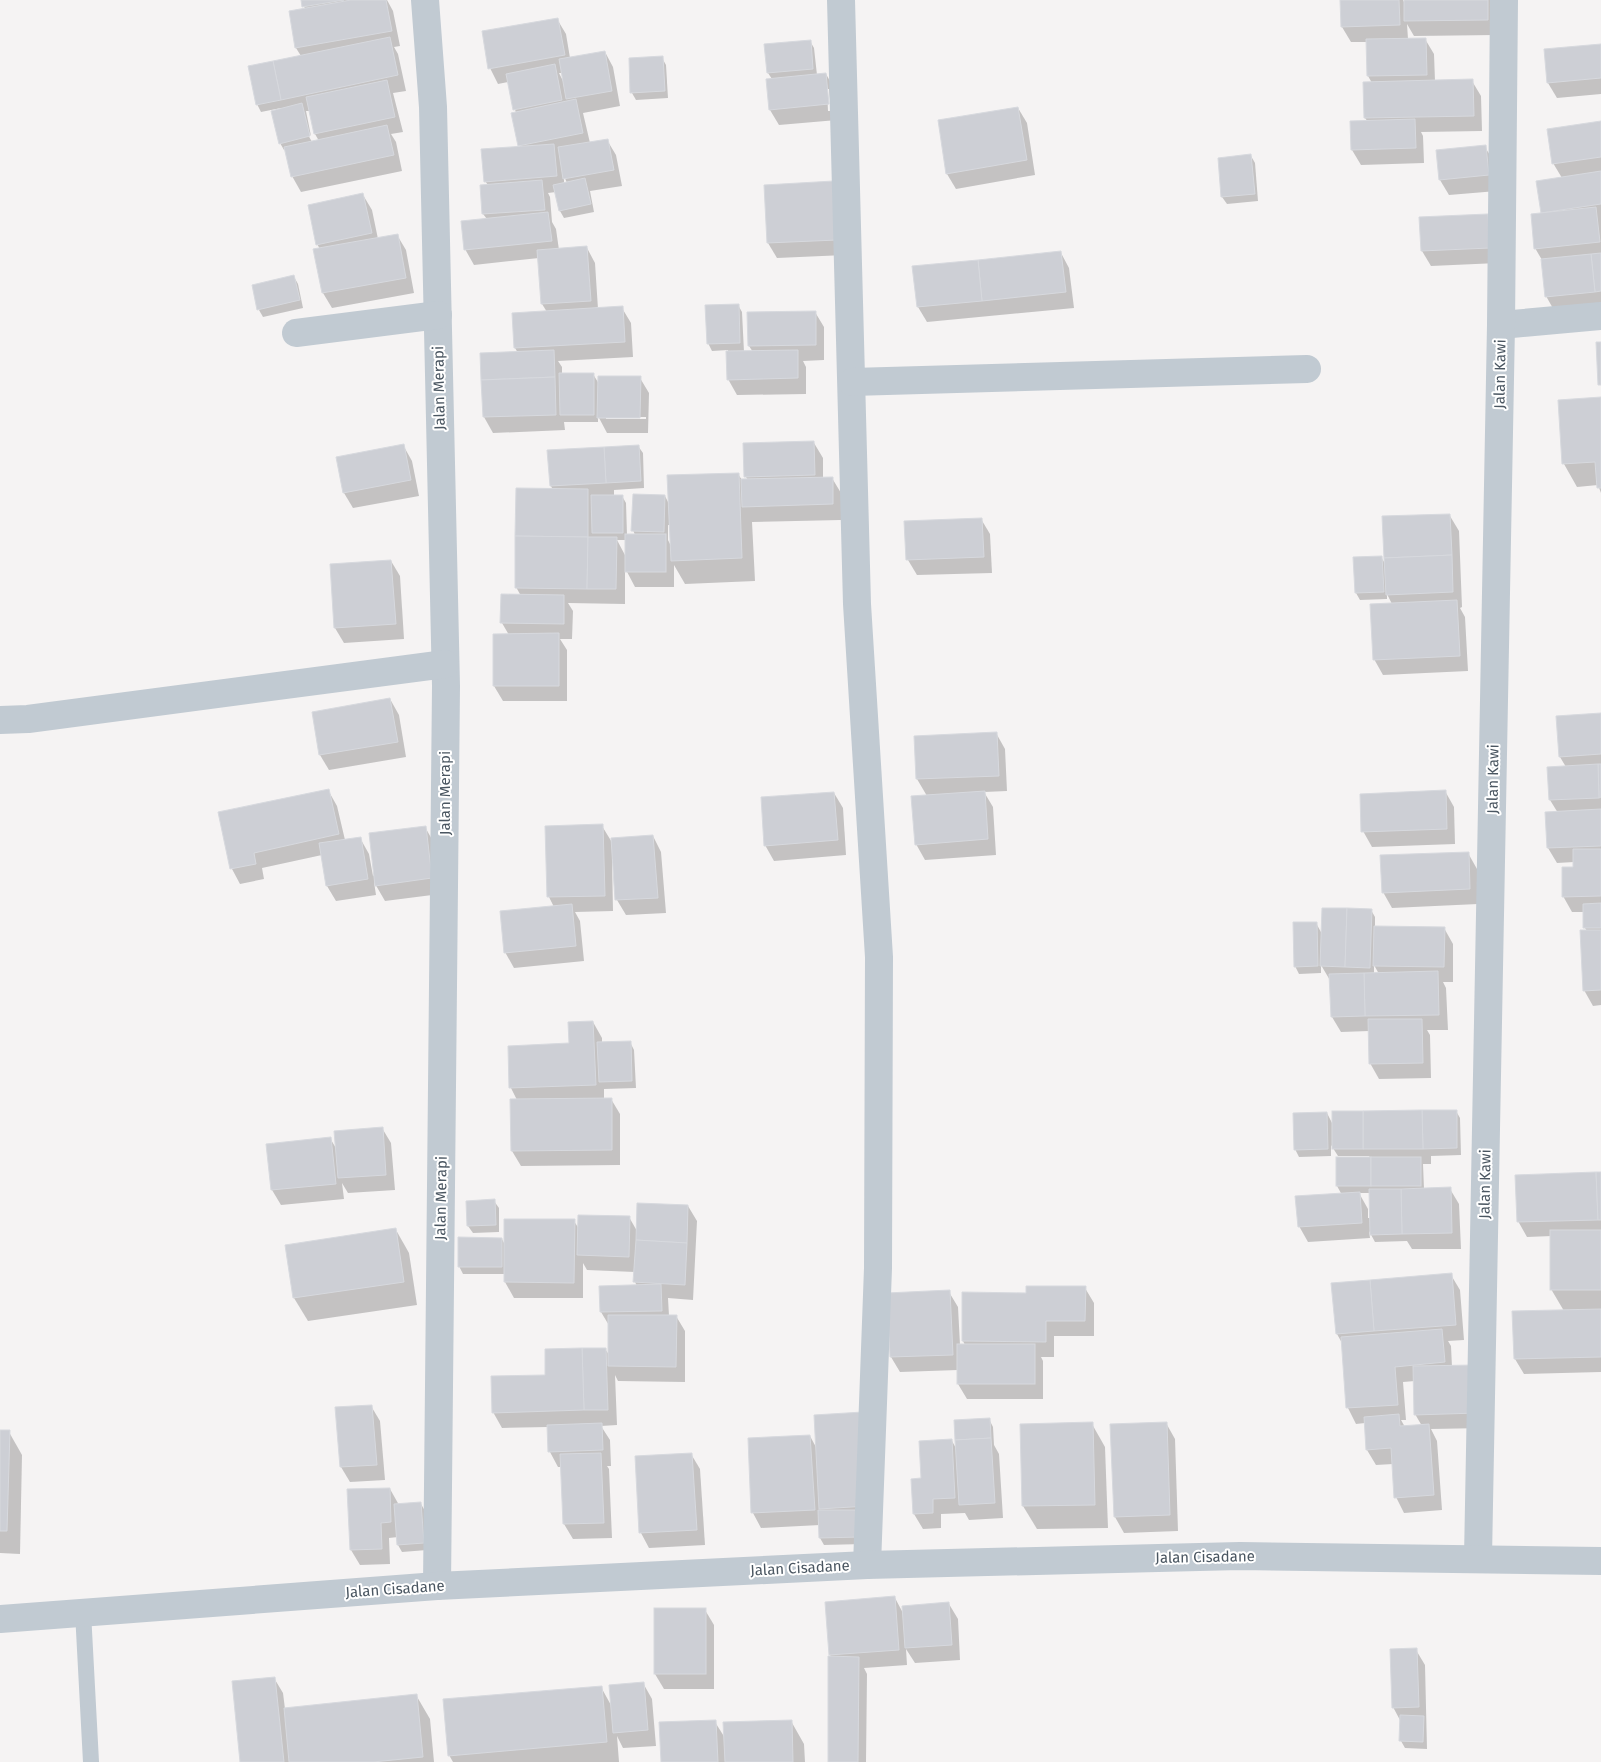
<svg xmlns="http://www.w3.org/2000/svg" width="1601" height="1762" font-family="'Fira Sans',sans-serif">
<rect width="100%" height="100%" fill="#f5f3f3"/>
<g fill="#0003" fill-rule="evenodd">
<path d="M 302,0 L 387,0 L 393,11 L 400,46 L 394,47 L 398,54 L 406,91 L 393,93 L 403,132 L 391,134 L 396,142 L 402,171 L 301,192 L 292,176 L 286,150 L 284,150 L 280,143 L 281,108 L 261,112 L 257,104 L 301,56 L 296,48 L 290,12 L 305,9 ZM 306,111 L 310,111 L 315,134 L 319,141 L 312,142 L 306,131 L 308,130 L 311,136 Z"/>
<polygon points="1341,0 1403,0 1405,4 1405,0 1495,0 1496,35 1414,36 1407,24 1408,39 1425,39 1434,54 1435,81 1472,81 1481,96 1482,131 1421,132 1423,136 1424,163 1361,165 1352,150 1351,123 1368,122 1365,118 1372,83 1368,76 1367,42 1351,42 1342,27"/>
<path d="M 557,19 L 566,34 L 570,58 L 605,52 L 613,67 L 620,106 L 583,113 L 590,143 L 607,140 L 616,155 L 622,186 L 590,191 L 594,212 L 564,218 L 560,211 L 556,192 L 548,193 L 550,197 L 552,222 L 556,229 L 559,250 L 587,248 L 595,263 L 598,309 L 622,308 L 631,323 L 633,357 L 558,361 L 562,367 L 562,374 L 593,374 L 599,384 L 640,378 L 649,393 L 648,433 L 607,433 L 598,416 L 598,422 L 564,422 L 565,430 L 493,433 L 484,417 L 481,354 L 518,353 L 515,348 L 547,312 L 542,304 L 539,258 L 474,265 L 465,249 L 487,219 L 483,214 L 481,186 L 488,185 L 485,181 L 520,147 L 512,113 L 516,113 L 508,82 L 498,84 L 490,68 ZM 559,73 L 563,73 L 564,83 ZM 564,176 L 567,183 L 564,184 ZM 606,417 L 646,417 L 646,419 L 606,419 Z"/>
<path d="M 810,41 L 814,48 L 817,75 L 826,74 L 835,90 L 837,120 L 779,125 L 770,110 L 772,79 L 768,73 ZM 827,89 L 829,89 L 831,111 L 828,111 Z"/>
<polygon points="1601,45 1601,94 1557,98 1548,83"/>
<polygon points="662,58 666,65 668,98 636,100 632,93"/>
<polygon points="1018,108 1027,123 1035,175 956,189 947,174"/>
<polygon points="1601,122 1601,307 1555,312 1546,296 1542,260 1535,248 1542,214 1537,182 1562,178 1553,163"/>
<polygon points="1485,147 1494,162 1497,191 1449,195 1440,180"/>
<polygon points="1251,156 1255,163 1258,201 1227,204 1222,197"/>
<polygon points="833,183 845,255 777,258 768,243 765,186"/>
<polygon points="363,195 372,210 378,239 397,235 406,250 414,293 332,308 323,293 315,250 320,249 317,244"/>
<polygon points="1487,215 1496,230 1498,263 1431,266 1422,251 1420,218"/>
<polygon points="1061,253 1069,268 1074,308 927,322 918,307"/>
<polygon points="294,277 298,284 303,308 263,317 259,310"/>
<polygon points="738,305 742,312 744,352 753,352 749,346 815,312 824,327 824,360 803,361 806,367 806,394 737,395 728,379 728,350 712,351 708,343"/>
<polygon points="1601,398 1601,493 1598,485 1577,487 1564,464"/>
<path d="M 814,443 L 823,458 L 823,478 L 832,478 L 841,493 L 841,520 L 752,522 L 755,581 L 685,584 L 674,565 L 674,587 L 635,587 L 625,568 L 625,604 L 568,603 L 573,611 L 572,639 L 560,639 L 567,650 L 567,701 L 503,701 L 494,686 L 494,635 L 509,635 L 502,623 L 502,595 L 521,596 L 516,587 L 553,490 L 551,486 L 549,451 L 638,446 L 643,453 L 644,488 L 614,490 L 614,496 L 622,496 L 626,503 L 627,535 L 635,535 L 633,530 L 665,496 L 669,504 L 738,474 L 742,480 L 748,480 L 746,477 ZM 668,525 L 670,525 L 671,546 L 668,540 ZM 617,540 L 626,540 L 626,557 Z"/>
<polygon points="403,445 412,461 419,496 353,508 344,493 338,458"/>
<polygon points="1450,516 1459,531 1462,607 1460,608 1465,617 1468,671 1383,675 1374,659 1392,604 1387,594 1387,599 1360,600 1356,593 1381,557 1386,565"/>
<polygon points="981,519 990,534 992,573 917,575 908,560 906,522"/>
<polygon points="391,561 400,576 404,639 344,643 335,628 331,565"/>
<polygon points="390,699 399,715 406,757 329,770 320,755 313,713"/>
<polygon points="1601,715 1601,1005 1593,1006 1584,990 1587,931 1585,928 1584,912 1572,912 1563,896 1575,868 1574,862 1557,863 1548,848 1558,813 1550,800 1566,767 1560,757"/>
<polygon points="996,733 1005,749 1007,791 984,792 993,807 996,855 925,860 916,844 927,796 917,779"/>
<polygon points="328,790 337,806 345,840 360,838 369,854 373,876 425,827 434,843 440,894 385,901 374,882 376,895 336,901 327,886 322,855 262,868 264,879 240,884 232,869"/>
<polygon points="1445,791 1454,807 1455,844 1372,847 1363,831"/>
<polygon points="834,793 843,808 846,855 774,861 765,845"/>
<polygon points="602,826 613,844 653,836 661,852 666,913 626,915 617,900 614,859 612,859 613,911 575,912 580,921 584,961 514,968 505,952 554,907 549,897 547,827"/>
<polygon points="1468,853 1477,869 1478,904 1392,908 1383,892"/>
<path d="M 1371,910 L 1375,917 L 1375,928 L 1444,928 L 1453,944 L 1453,982 L 1443,982 L 1446,988 L 1448,1030 L 1427,1030 L 1430,1035 L 1431,1078 L 1379,1079 L 1370,1063 L 1369,1031 L 1341,1032 L 1332,1017 L 1331,982 L 1321,965 L 1321,973 L 1299,974 L 1295,966 L 1316,923 L 1322,934 ZM 1374,965 L 1379,974 L 1374,974 Z"/>
<polygon points="593,1022 602,1038 602,1043 630,1042 634,1050 636,1088 604,1089 604,1099 611,1099 620,1114 620,1165 521,1166 512,1151 517,1100 511,1088 509,1047 570,1045"/>
<path d="M 1456,1111 L 1460,1118 L 1461,1155 L 1431,1156 L 1431,1164 L 1423,1164 L 1424,1189 L 1450,1189 L 1459,1204 L 1461,1249 L 1412,1249 L 1407,1241 L 1375,1242 L 1369,1231 L 1370,1238 L 1308,1242 L 1299,1226 L 1342,1195 L 1337,1186 L 1371,1159 L 1369,1156 L 1338,1156 L 1331,1145 L 1331,1156 L 1299,1157 L 1295,1149 L 1327,1113 L 1333,1125 ZM 1359,1193 L 1370,1193 L 1371,1218 L 1368,1218 L 1368,1209 Z"/>
<polygon points="382,1128 391,1143 395,1190 348,1193 342,1183 344,1199 281,1205 272,1190 267,1145 330,1138 337,1150"/>
<polygon points="1601,1173 1601,1372 1524,1374 1515,1359 1564,1311 1551,1289 1552,1236 1527,1237 1518,1221"/>
<polygon points="494,1201 499,1208 499,1232 473,1233 468,1226"/>
<polygon points="688,1206 697,1221 693,1300 668,1298 669,1316 676,1316 685,1331 685,1382 618,1381 615,1375 617,1425 601,1426 610,1440 611,1466 607,1466 609,1469 612,1538 573,1539 564,1524 562,1467 558,1467 550,1452 548,1427 502,1428 493,1412 547,1376 605,1349 610,1356 610,1327 601,1312 637,1286 635,1282 635,1272 587,1270 583,1263 583,1298 514,1298 505,1282 505,1274 463,1274 459,1266 502,1239 505,1245 574,1221 579,1229 629,1217 637,1231"/>
<polygon points="396,1230 409,1253 417,1305 308,1321 294,1298"/>
<path d="M 1451,1275 L 1460,1290 L 1464,1340 L 1448,1341 L 1451,1346 L 1452,1367 L 1485,1428 L 1431,1429 L 1437,1441 L 1442,1510 L 1404,1513 L 1396,1497 L 1393,1464 L 1376,1465 L 1367,1450 L 1365,1423 L 1356,1424 L 1348,1408 L 1342,1343 L 1337,1334 ZM 1415,1381 L 1415,1414 L 1422,1426 L 1405,1427 L 1401,1420 L 1406,1420 L 1403,1382 Z"/>
<polygon points="1085,1288 1094,1303 1094,1336 1054,1336 1054,1357 1041,1357 1043,1361 1043,1399 967,1399 958,1384 958,1370 900,1372 891,1357 889,1294 949,1292 958,1307 960,1345 965,1345 963,1341 1027,1294"/>
<polygon points="371,1406 380,1421 385,1480 350,1482 341,1467 336,1408"/>
<polygon points="862,1414 863,1544 824,1545 820,1538 820,1525 761,1528 753,1513 810,1436 817,1449"/>
<polygon points="989,1419 993,1427 994,1445 999,1454 1003,1518 969,1520 965,1513 941,1514 941,1528 923,1529 914,1514 922,1480 952,1441 957,1450"/>
<polygon points="1166,1423 1175,1439 1178,1531 1124,1533 1115,1517 1111,1425"/>
<polygon points="1092,1424 1105,1447 1108,1528 1037,1529 1023,1506 1021,1425"/>
<polygon points="0,1431 9,1432 22,1455 20,1554 0,1553"/>
<polygon points="691,1454 700,1469 705,1545 649,1548 641,1533"/>
<polygon points="390,1489 399,1505 421,1504 425,1511 427,1550 402,1552 398,1545 398,1537 389,1538 390,1564 360,1565 351,1550"/>
<polygon points="895,1598 903,1613 949,1604 958,1619 960,1660 915,1663 906,1649 907,1665 864,1668 867,1674 866,1762 829,1762 832,1658 830,1655"/>
<polygon points="705,1610 714,1625 714,1689 664,1689 655,1674"/>
<polygon points="1416,1650 1425,1665 1427,1749 1405,1748 1401,1741 1401,1722 1393,1707"/>
<polygon points="274,1678 283,1693 285,1709 416,1695 430,1719 434,1762 241,1762"/>
<polygon points="643,1683 652,1699 656,1746 623,1748 617,1736 619,1762 453,1762 449,1755 601,1687 612,1707"/>
<polygon points="791,1721 804,1744 805,1762 662,1762 715,1722 725,1738"/>
</g>
<g fill="#cdcfd5" stroke="#d7d9de">
<polygon points="301,0 344,0 302,7"/>
<polygon points="351,0 386,0 392,31 295,48 289,11"/>
<polygon points="1340,0 1399,0 1400,25 1341,27"/>
<polygon points="1404,0 1488,0 1488,20 1404,21"/>
<polygon points="558,18 565,55 488,69 482,31"/>
<polygon points="390,37 398,75 281,100 273,61"/>
<polygon points="1426,38 1427,75 1367,76 1366,39"/>
<polygon points="811,40 813,69 767,73 764,44"/>
<polygon points="1601,44 1601,78 1547,83 1544,49"/>
<polygon points="605,51 612,91 566,99 559,59"/>
<polygon points="663,56 665,91 630,93 629,58"/>
<polygon points="273,61 281,100 256,105 248,66"/>
<polygon points="555,64 562,100 513,110 506,74"/>
<polygon points="826,73 829,104 769,110 766,79"/>
<polygon points="1473,79 1474,116 1364,118 1363,82"/>
<polygon points="387,80 395,117 314,134 306,97"/>
<polygon points="576,99 583,133 518,146 511,113"/>
<polygon points="302,103 310,136 279,144 271,111"/>
<polygon points="1018,107 1027,160 946,174 938,120"/>
<polygon points="1415,119 1416,148 1351,150 1350,121"/>
<polygon points="1601,121 1601,157 1552,164 1547,129"/>
<polygon points="387,125 394,155 291,177 284,147"/>
<polygon points="608,139 614,170 563,179 558,147"/>
<polygon points="554,144 557,176 484,182 481,149"/>
<polygon points="1486,145 1489,175 1439,180 1436,150"/>
<polygon points="1251,154 1255,194 1221,197 1218,158"/>
<polygon points="1601,171 1601,204 1541,213 1536,181"/>
<polygon points="585,178 591,204 559,211 553,185"/>
<polygon points="542,180 545,210 482,214 480,185"/>
<polygon points="834,181 837,240 767,243 764,185"/>
<polygon points="363,193 372,233 316,245 308,205"/>
<polygon points="1596,207 1600,242 1534,249 1531,214"/>
<polygon points="548,212 552,241 464,250 461,221"/>
<polygon points="1488,214 1490,248 1421,251 1419,217"/>
<polygon points="398,234 406,278 322,293 313,249"/>
<polygon points="587,246 591,301 541,304 537,250"/>
<polygon points="1061,251 1066,292 982,301 978,260"/>
<polygon points="1601,253 1601,291 1595,292 1591,254"/>
<polygon points="1591,254 1595,292 1545,297 1541,259"/>
<polygon points="978,260 982,301 917,307 912,266"/>
<polygon points="294,275 300,300 257,310 252,285"/>
<polygon points="739,304 740,343 707,344 705,305"/>
<polygon points="623,306 625,342 514,348 512,313"/>
<polygon points="816,311 816,345 748,346 747,312"/>
<polygon points="1596,342 1601,342 1601,385 1598,385"/>
<polygon points="554,350 555,377 481,380 480,353"/>
<polygon points="798,350 798,378 727,380 726,351"/>
<polygon points="559,373 594,373 594,415 560,415"/>
<polygon points="598,376 641,376 640,418 597,418"/>
<polygon points="555,377 556,415 483,417 481,380"/>
<polygon points="1601,397 1601,488 1597,488 1595,462 1562,464 1558,400"/>
<polygon points="814,441 815,475 744,477 743,443"/>
<polygon points="404,444 411,480 343,493 336,457"/>
<polygon points="639,445 641,481 606,483 604,447"/>
<polygon points="604,447 606,483 550,486 547,450"/>
<polygon points="739,473 742,558 671,561 667,475"/>
<polygon points="833,477 833,504 742,507 741,479"/>
<polygon points="516,488 588,489 588,537 515,536"/>
<polygon points="633,494 665,495 664,532 631,531"/>
<polygon points="591,495 623,495 623,533 592,533"/>
<polygon points="1450,514 1452,555 1384,558 1382,516"/>
<polygon points="982,518 984,557 906,560 904,521"/>
<rect x="625" y="534" width="41" height="38"/>
<polygon points="515,536 588,537 587,589 515,588"/>
<polygon points="588,537 617,537 616,589 587,589"/>
<polygon points="1452,555 1453,592 1386,595 1384,558"/>
<polygon points="1382,556 1384,592 1355,593 1353,557"/>
<polygon points="391,560 396,624 334,628 330,564"/>
<polygon points="501,594 564,595 564,624 500,623"/>
<polygon points="1457,600 1460,656 1373,660 1370,604"/>
<polygon points="559,633 559,686 493,686 493,634"/>
<polygon points="390,698 398,742 319,755 312,712"/>
<polygon points="1601,713 1601,754 1559,757 1556,716"/>
<polygon points="997,732 999,776 916,779 914,736"/>
<polygon points="1598,764 1601,764 1601,797 1599,798"/>
<polygon points="1598,764 1599,798 1549,800 1547,767"/>
<polygon points="329,789 339,834 254,853 256,864 230,869 218,812"/>
<polygon points="1446,790 1447,829 1361,832 1360,794"/>
<polygon points="985,791 988,839 915,845 911,796"/>
<polygon points="834,792 838,840 764,846 761,797"/>
<polygon points="1601,809 1601,846 1547,848 1545,812"/>
<polygon points="603,824 605,896 547,897 545,826"/>
<polygon points="426,826 432,878 375,886 369,833"/>
<polygon points="653,835 658,898 615,900 611,838"/>
<polygon points="361,837 368,879 326,886 319,843"/>
<polygon points="1573,849 1601,849 1601,896 1562,897 1562,867 1573,867"/>
<polygon points="1469,852 1470,889 1382,893 1380,855"/>
<polygon points="1601,903 1601,928 1583,928 1583,904"/>
<polygon points="572,904 576,946 504,953 500,911"/>
<polygon points="1322,908 1347,908 1345,967 1320,966"/>
<polygon points="1347,908 1372,909 1370,968 1345,967"/>
<polygon points="1293,922 1317,922 1318,966 1294,967"/>
<polygon points="1374,926 1445,927 1444,967 1373,966"/>
<polygon points="1580,930 1601,930 1601,990 1583,991"/>
<polygon points="1438,971 1439,1015 1365,1016 1364,973"/>
<polygon points="1364,973 1365,1016 1331,1017 1329,974"/>
<polygon points="1368,1019 1422,1019 1423,1063 1369,1064"/>
<polygon points="593,1021 596,1085 509,1088 508,1046 569,1043 568,1022"/>
<polygon points="631,1041 632,1081 599,1082 597,1042"/>
<polygon points="612,1098 612,1150 511,1151 510,1099"/>
<polygon points="1422,1110 1457,1110 1457,1148 1423,1149"/>
<polygon points="1422,1110 1423,1149 1363,1149 1363,1111"/>
<rect x="1332" y="1111" width="31" height="38"/>
<polygon points="1327,1112 1328,1149 1294,1150 1293,1113"/>
<polygon points="383,1127 386,1175 338,1178 334,1131"/>
<polygon points="331,1137 336,1184 271,1190 266,1144"/>
<rect x="1336" y="1157" width="35" height="29"/>
<rect x="1371" y="1157" width="50" height="29"/>
<polygon points="1596,1172 1598,1220 1517,1222 1515,1175"/>
<polygon points="1596,1172 1601,1172 1601,1220 1598,1220"/>
<polygon points="1451,1187 1452,1233 1402,1234 1401,1189"/>
<polygon points="1369,1189 1401,1189 1402,1234 1370,1235"/>
<polygon points="1360,1192 1362,1223 1298,1227 1295,1196"/>
<polygon points="495,1199 496,1225 467,1226 466,1201"/>
<polygon points="637,1203 688,1205 687,1243 636,1240"/>
<polygon points="578,1215 630,1216 629,1257 577,1255"/>
<polygon points="504,1219 575,1219 574,1283 504,1282"/>
<polygon points="396,1228 404,1282 293,1298 285,1245"/>
<rect x="1550" y="1230" width="51" height="60"/>
<polygon points="458,1237 502,1238 502,1267 458,1267"/>
<polygon points="636,1240 687,1243 685,1285 633,1282"/>
<polygon points="1452,1273 1456,1325 1374,1331 1370,1280"/>
<polygon points="1370,1280 1374,1331 1336,1334 1331,1283"/>
<polygon points="661,1284 662,1311 600,1312 599,1286"/>
<polygon points="1026,1286 1086,1286 1085,1321 1046,1321 1046,1342 962,1341 962,1292 1026,1293"/>
<polygon points="950,1290 953,1355 890,1357 887,1293"/>
<polygon points="1601,1309 1601,1357 1514,1359 1512,1311"/>
<polygon points="608,1315 677,1315 676,1367 608,1366"/>
<polygon points="1442,1329 1445,1362 1395,1367 1398,1405 1346,1408 1341,1337"/>
<rect x="957" y="1344" width="78" height="40"/>
<polygon points="582,1348 606,1348 608,1410 584,1410"/>
<polygon points="582,1348 584,1410 492,1413 491,1376 545,1375 545,1349"/>
<polygon points="1476,1365 1477,1413 1414,1415 1413,1366"/>
<polygon points="372,1405 377,1465 340,1467 335,1407"/>
<polygon points="863,1412 868,1506 819,1509 814,1415"/>
<polygon points="1399,1414 1400,1426 1429,1424 1434,1495 1394,1498 1391,1448 1366,1450 1364,1417"/>
<polygon points="990,1418 991,1438 955,1440 954,1420"/>
<polygon points="1093,1422 1095,1505 1022,1506 1020,1424"/>
<polygon points="1167,1422 1170,1515 1114,1517 1110,1424"/>
<polygon points="602,1423 603,1450 548,1452 547,1425"/>
<polygon points="0,1430 10,1430 7,1531 0,1531"/>
<polygon points="810,1435 815,1510 751,1513 748,1438"/>
<polygon points="991,1438 995,1503 959,1505 955,1440"/>
<polygon points="952,1439 955,1498 933,1499 933,1513 913,1514 911,1479 921,1478 919,1441"/>
<polygon points="601,1453 604,1523 563,1524 560,1454"/>
<polygon points="692,1453 697,1530 639,1533 635,1456"/>
<polygon points="390,1488 391,1522 381,1523 382,1549 350,1550 347,1489"/>
<polygon points="421,1502 424,1543 397,1545 394,1504"/>
<polygon points="818,1510 859,1510 860,1537 819,1538"/>
<polygon points="895,1596 899,1650 829,1655 825,1602"/>
<polygon points="949,1602 952,1645 905,1648 902,1606"/>
<rect x="654" y="1608" width="52" height="66"/>
<polygon points="1417,1648 1419,1707 1392,1708 1390,1649"/>
<polygon points="828,1656 859,1657 858,1762 828,1762"/>
<polygon points="275,1677 284,1762 240,1762 232,1681"/>
<polygon points="644,1682 648,1730 613,1733 609,1685"/>
<polygon points="602,1686 607,1742 448,1756 443,1699"/>
<polygon points="417,1694 423,1757 373,1762 289,1762 284,1708"/>
<polygon points="1400,1715 1424,1716 1423,1742 1399,1741"/>
<polygon points="716,1720 718,1762 661,1762 659,1722"/>
<polygon points="792,1720 793,1762 725,1762 723,1722"/>
</g>
<g fill="none" stroke-linecap="round" stroke-linejoin="round">
<polyline stroke="#c1cad2" stroke-width="16" points="83,1612 91,1762"/>
<g stroke="#c1cad2" stroke-width="28">
<polyline points="425,0 433,107 446,686 437,1586"/>
<polyline points="841,0 857,604 879,957 878,1268 867,1565"/>
<polyline points="1501,325 1601,316"/>
<polyline points="296,333 438,315"/>
<polyline points="852,382 1307,369"/>
<polyline points="0,720 28,719 445,664"/>
<polyline points="1478,1558 1501,325 1504,0"/>
</g>
<polyline stroke="#c1cad2" stroke-width="28" points="0,1619 437,1586 867,1565 1240,1556 1601,1561"/>
</g>
<g text-anchor="middle" dominant-baseline="central" stroke-width="4" stroke-linejoin="round" paint-order="stroke">
<g font-size="15" fill="#4a5661" stroke="#fff">
<text transform="translate(1500 374) rotate(-89)">Jalan Kawi</text>
<text transform="translate(439 388) rotate(-91)">Jalan Merapi</text>
<text transform="translate(1493 779) rotate(-89)">Jalan Kawi</text>
<text transform="translate(445 793) rotate(-90)">Jalan Merapi</text>
<text transform="translate(1485 1184) rotate(-89)">Jalan Kawi</text>
<text transform="translate(441 1198) rotate(-89)">Jalan Merapi</text>
<text transform="translate(1205 1557) rotate(-1)">Jalan Cisadane</text>
<text transform="translate(800 1568) rotate(-3)">Jalan Cisadane</text>
<text transform="translate(395 1589) rotate(-4)">Jalan Cisadane</text>
</g>
</g>
</svg>
